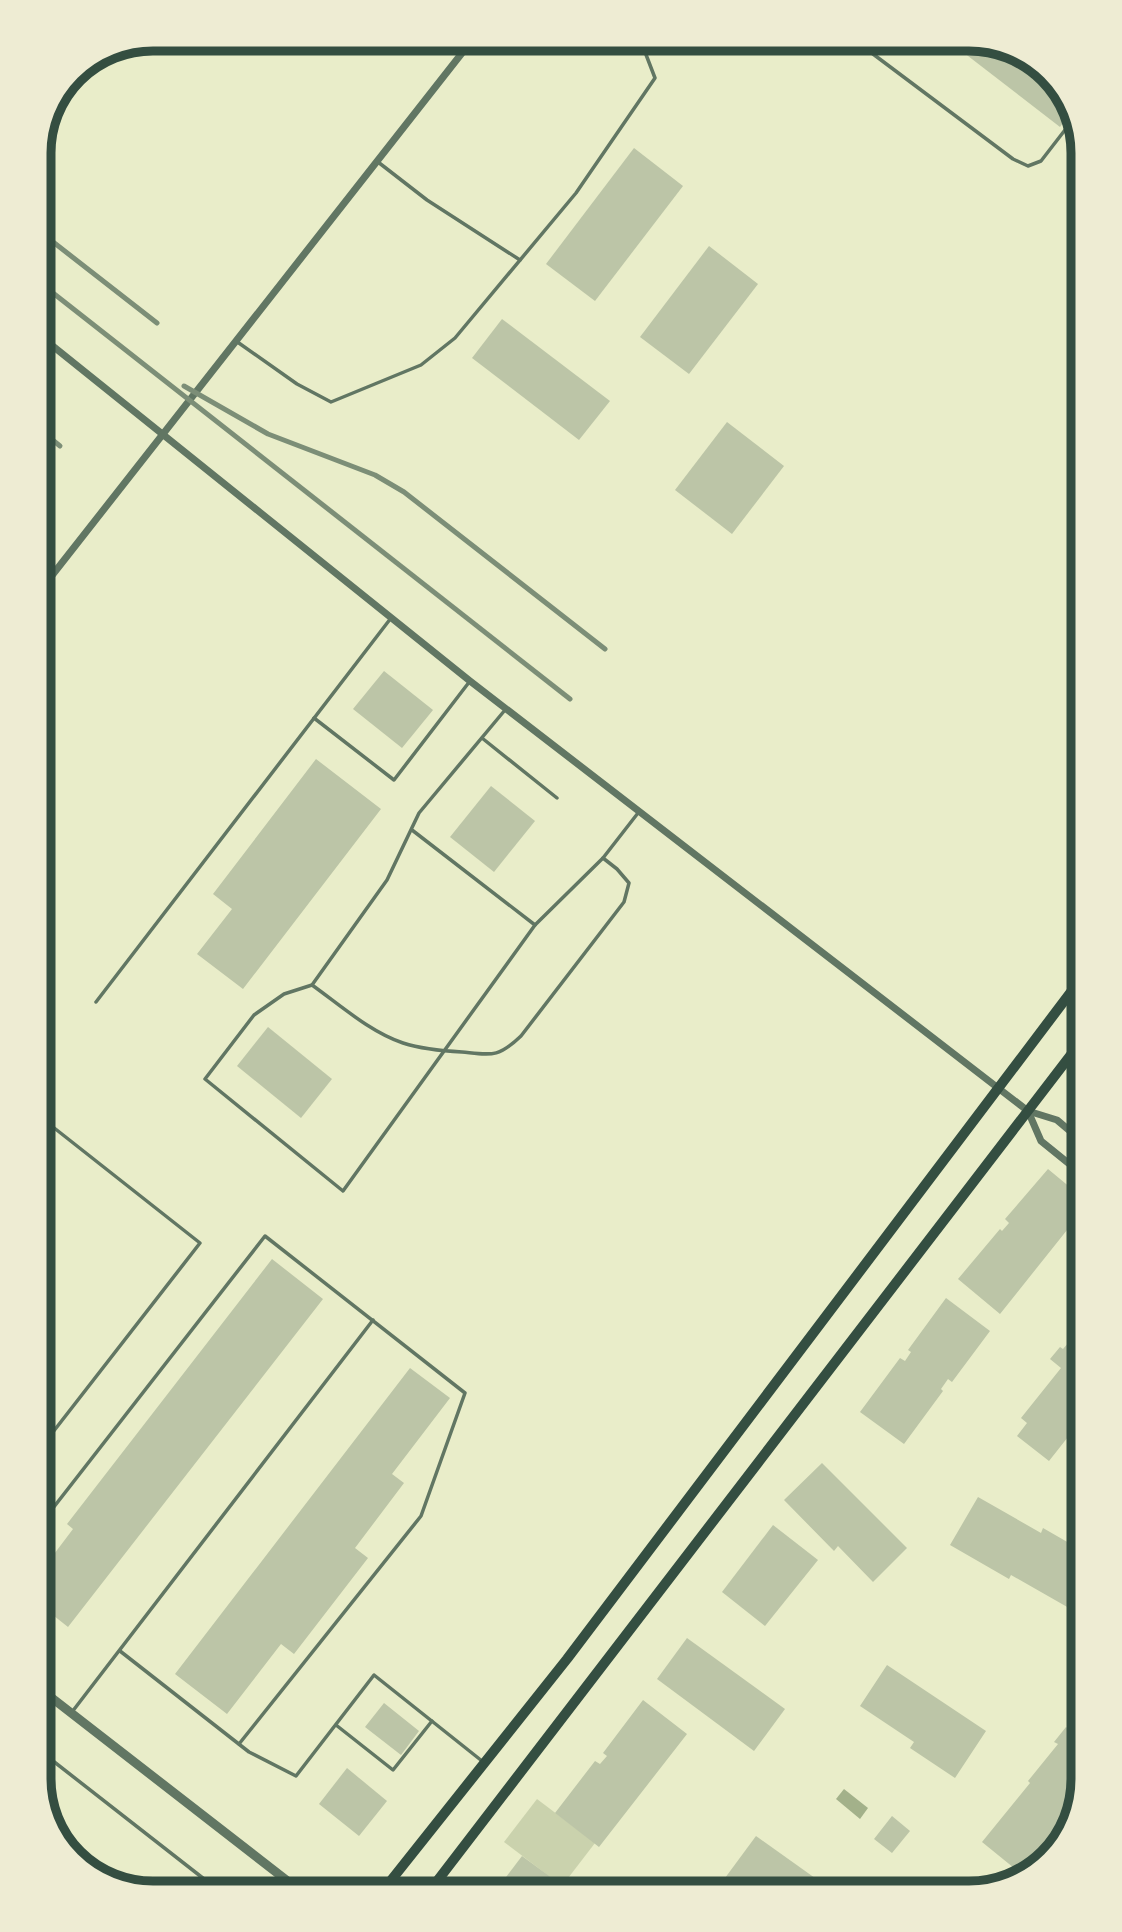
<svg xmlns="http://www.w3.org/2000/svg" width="1122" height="1932" font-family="'Public Sans',sans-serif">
<rect width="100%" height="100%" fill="#e9edc9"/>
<polygon fill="#cad2ad" points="537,1799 595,1843 562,1886 504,1842"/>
<polygon fill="#a3b18a" points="844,1789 868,1808 860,1819 836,1799"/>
<g fill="#bcc5a7">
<polygon points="946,39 977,39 1033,58 1072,103 1073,109 1060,127"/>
<polygon points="634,148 683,186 595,301 546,264"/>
<polygon points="709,246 758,284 689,374 640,337"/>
<polygon points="502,319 610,401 579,440 472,358"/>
<polygon points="727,422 784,466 732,534 675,490"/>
<polygon points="384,671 433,710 402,748 353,709"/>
<polygon points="316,759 381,809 243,989 197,954 232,909 213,894"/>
<polygon points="491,786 535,821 494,872 450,837"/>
<polygon points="268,1027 332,1079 301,1118 237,1066"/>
<polygon points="1048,1169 1083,1198 1083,1210 1000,1314 958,1279 1000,1229 1002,1231 1009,1223 1005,1219"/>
<polygon points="272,1259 323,1299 68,1627 39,1604 39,1574 73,1529 67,1524"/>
<polygon points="946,1298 990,1331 952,1382 948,1379 941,1389 943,1391 904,1444 860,1412 900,1358 905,1361 911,1352 908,1350"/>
<polygon points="1081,1328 1083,1330 1083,1418 1049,1461 1017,1436 1027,1423 1021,1418 1061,1368 1050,1359 1060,1347 1063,1349"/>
<polygon points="410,1368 450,1398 392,1474 404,1483 355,1548 368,1558 294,1654 281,1644 227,1714 175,1674"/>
<polygon points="822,1463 907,1548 873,1582 838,1546 834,1551 784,1500"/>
<polygon points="978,1497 1041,1533 1043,1528 1083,1551 1083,1600 1076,1612 1011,1575 1009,1579 950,1545"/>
<polygon points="773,1525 818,1560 765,1626 722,1592"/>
<polygon points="687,1638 785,1709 754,1751 657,1679"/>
<polygon points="887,1665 986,1731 955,1778 910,1748 914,1742 860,1706"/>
<polygon points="643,1700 687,1734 599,1847 555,1813 595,1761 600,1764 607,1756 603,1753"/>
<polygon points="384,1703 419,1731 401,1755 365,1727"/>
<polygon points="1066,1727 1083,1742 1083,1780 1073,1814 1072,1813 1063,1823 1067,1826 1025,1877 982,1842 1030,1783 1028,1781 1058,1744 1054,1742"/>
<polygon points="347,1768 387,1801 359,1836 319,1804"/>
<polygon points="892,1816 910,1831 892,1853 874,1839"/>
<polygon points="756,1836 836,1893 746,1893 725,1878"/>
<polygon points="522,1856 567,1889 563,1893 494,1893"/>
</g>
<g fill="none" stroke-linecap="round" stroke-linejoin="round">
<polyline stroke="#344e41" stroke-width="3.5" points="1037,1866 1070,1824"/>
<g stroke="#617663" stroke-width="3.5">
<polyline points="853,39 1013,159 1028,166 1041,161 1075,117"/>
<polyline points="378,162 427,200 520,260"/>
<polyline points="236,341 297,384 331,402 421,365 455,338 576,193 655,78 640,39"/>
<polyline points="314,718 394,780 470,681"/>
<polyline points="482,738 557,798"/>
<polyline points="412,830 535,925 343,1191 205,1079 254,1015 284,994 312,985 387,880 419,813 505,710"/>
<polyline points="535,925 603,858 638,813"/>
<path d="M 312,985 C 340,1005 370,1032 403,1043 C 422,1049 443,1051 462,1052 C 492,1055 498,1058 521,1036 L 624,902 L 629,883 L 617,869 L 603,858"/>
<polyline points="96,1002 391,618"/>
<polyline points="1071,1165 1083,1147"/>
<polyline points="39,1450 200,1243 39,1116"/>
<polyline points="39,1526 265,1236 465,1393 421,1516 239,1744"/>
<polyline points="120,1651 249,1752 296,1776 374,1675 482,1761"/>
<polyline points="72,1712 373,1320"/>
<polyline points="336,1725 393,1770 432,1721"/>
<polyline points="39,1750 222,1893"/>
</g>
<g stroke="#617663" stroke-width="7">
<polyline points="39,335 470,681 1028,1111 1057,1120 1083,1142"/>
<polyline points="39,592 473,39"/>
<polyline points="1028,1111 1041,1141 1083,1175"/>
</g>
<polyline stroke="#617663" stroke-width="9" points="39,1688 303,1893"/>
<g stroke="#344e41" stroke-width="10">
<polyline points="381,1893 567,1659 1083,976"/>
<polyline points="428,1893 1083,1039"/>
</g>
<g stroke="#7c8e77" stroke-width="5">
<polyline points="39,231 157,323"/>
<polyline points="39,282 570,699"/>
<polyline points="184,386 268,434 375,475 404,492 605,649"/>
<polyline points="39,429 60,446"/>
</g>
</g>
<path d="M0 0H1122V1932H0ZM153 51H969A102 102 0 0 1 1071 153V1779A102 102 0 0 1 969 1881H153A102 102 0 0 1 51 1779V153A102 102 0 0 1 153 51Z" fill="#eeecd3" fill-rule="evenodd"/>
<path fill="none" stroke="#344e41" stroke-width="9" d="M153 51H969A102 102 0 0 1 1071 153V1779A102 102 0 0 1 969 1881H153A102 102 0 0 1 51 1779V153A102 102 0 0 1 153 51Z"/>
</svg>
